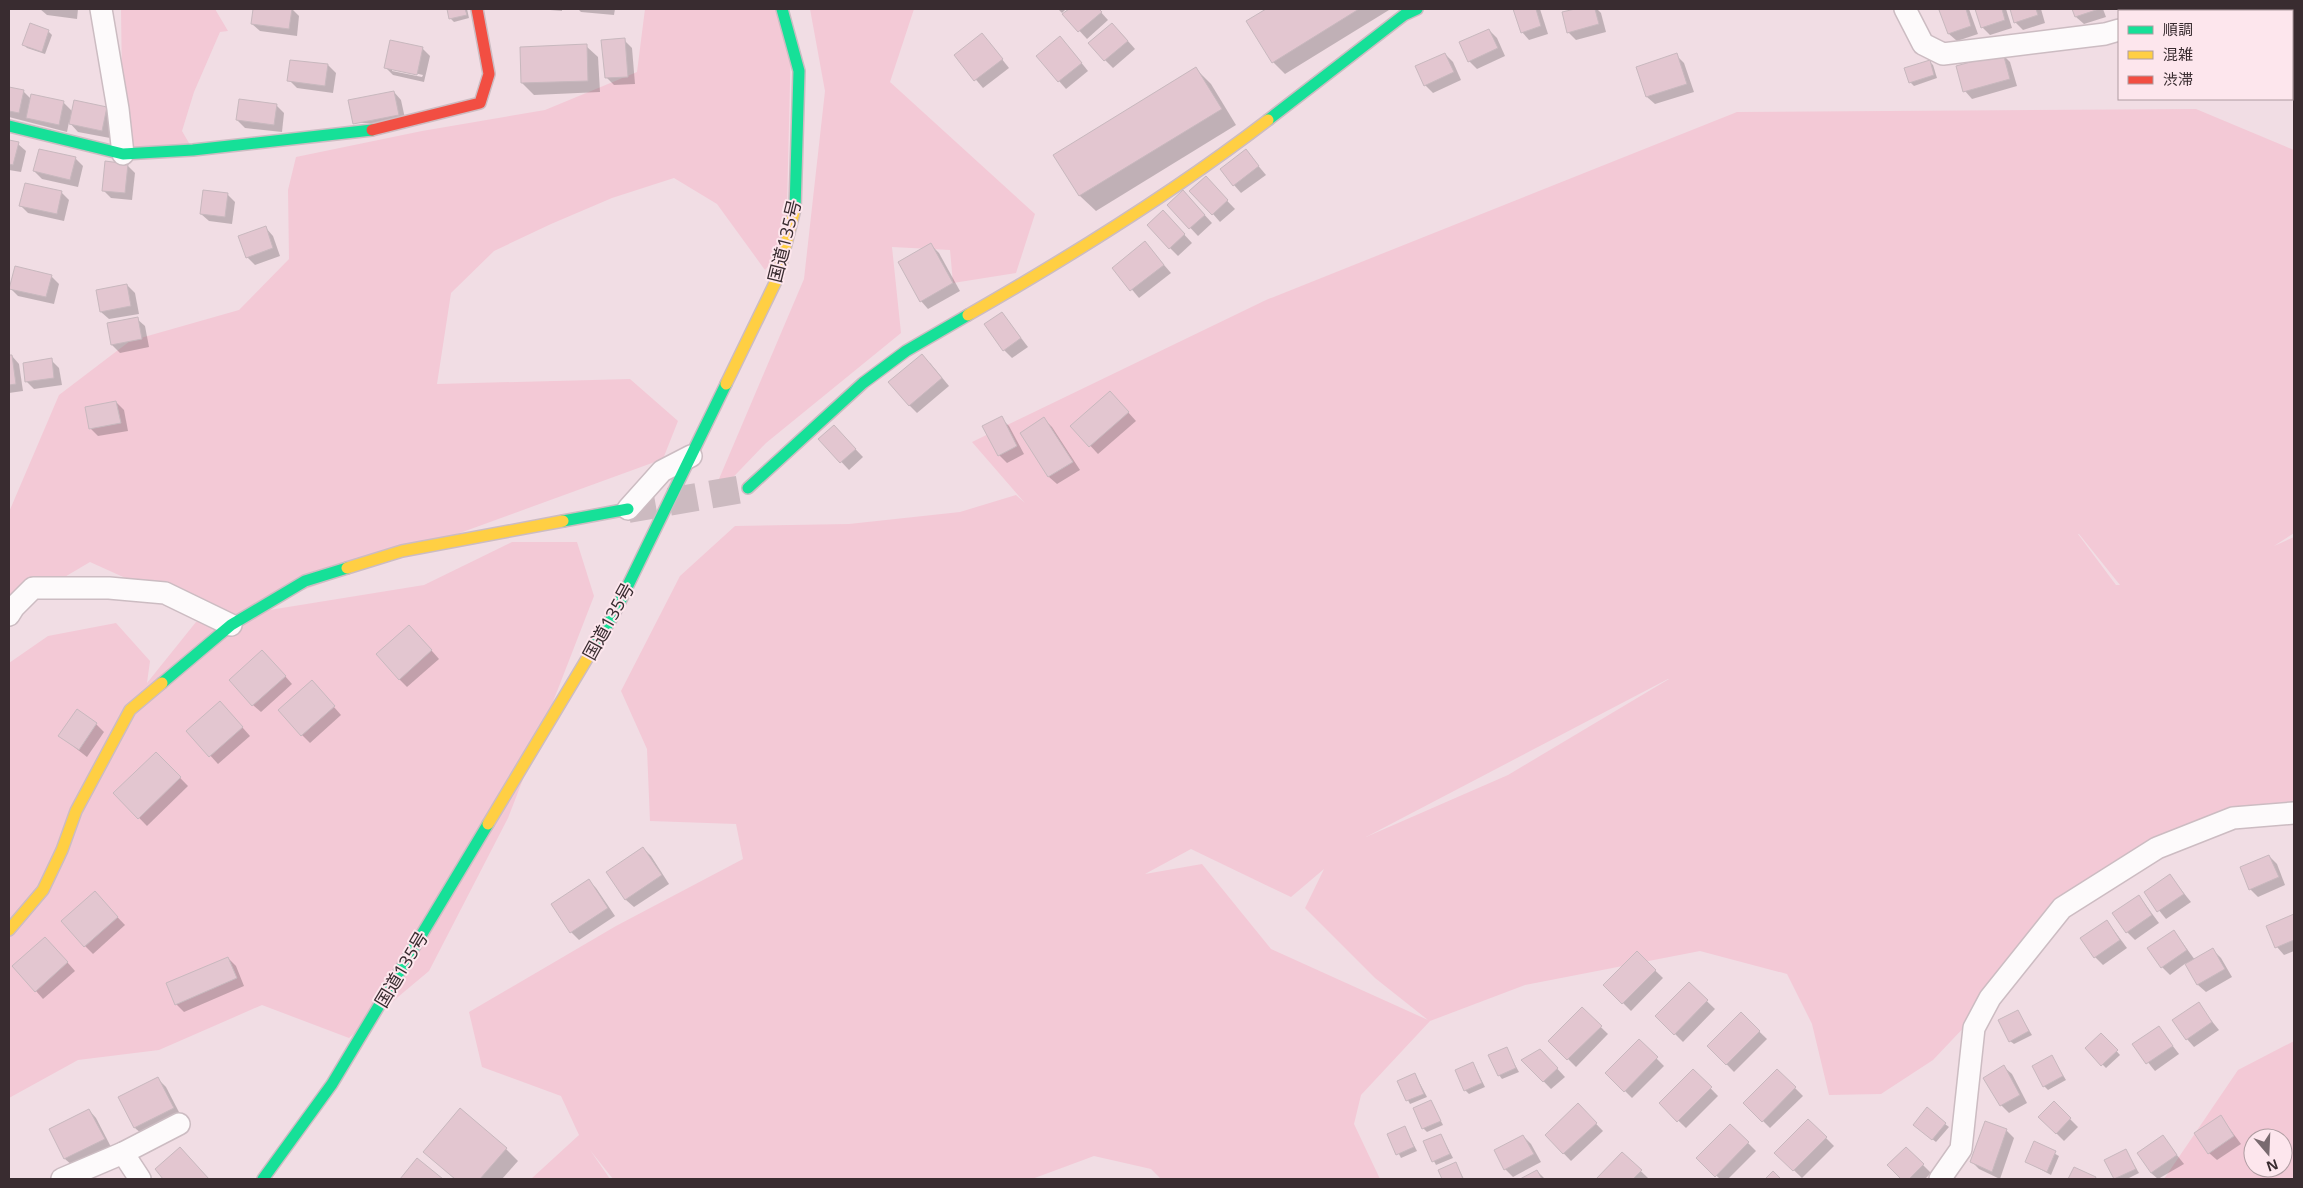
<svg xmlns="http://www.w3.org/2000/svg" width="2303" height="1188" font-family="'Open Sans','Noto Sans JP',sans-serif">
<rect width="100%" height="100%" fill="#f1dde4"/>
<g fill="#f3c9d6" fill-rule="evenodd">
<polygon points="121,9 215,9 228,31 220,32 194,92 182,131 193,150 123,154"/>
<polygon points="645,9 782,9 791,43 786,245 765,270 717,204 674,178 612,198 551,224 494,251 451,293 437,384 630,379 678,421 663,459 232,616 424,585 512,542 577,542 594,596 508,818 429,971 349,1038 262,1005 159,1050 78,1060 9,1098 9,663 48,636 116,623 150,661 147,683 196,622 216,619 90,562 46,588 9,615 9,512 59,395 130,341 239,310 289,259 288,190 296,157 422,131 545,110 637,72"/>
<polygon points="810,9 914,9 890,82 1035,214 1016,273 953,283 950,250 892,247 901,333 766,443 717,494 719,479 804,279 825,91"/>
<path d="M 2196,109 L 2294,150 L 2294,533 L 2274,546 L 2294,537 L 2294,803 L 2232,818 L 2100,884 L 1933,1060 L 1881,1094 L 1829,1095 L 1812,1024 L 1787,974 L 1700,951 L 1525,985 L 1430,1021 L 1361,1095 L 1354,1124 L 1380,1179 L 1161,1179 L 1151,1169 L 1094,1156 L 1032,1179 L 613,1179 L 590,1150 L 610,1179 L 531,1179 L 579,1135 L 561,1096 L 482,1067 L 469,1012 L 616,926 L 743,859 L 736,824 L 650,821 L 647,749 L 621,691 L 680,576 L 735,526 L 849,524 L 960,512 L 1016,495 L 1025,503 L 972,442 L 1266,300 L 1737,112 ZM 2078,534 L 2079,534 L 2120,585 L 2116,585 ZM 1669,679 L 1508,775 L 1366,837 L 1668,679 ZM 1191,849 L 1291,897 L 1324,869 L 1305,908 L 1375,978 L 1428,1020 L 1271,949 L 1202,864 L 1145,874 Z"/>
<path d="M 2294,1041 L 2294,1179 L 2164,1179 L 2238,1070 ZM 2253,1138 L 2283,1138 L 2283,1168 L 2253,1168 Z"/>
</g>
<g fill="#0003" fill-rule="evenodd">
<polygon points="40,9 78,9 77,19 47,15"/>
<polygon points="254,9 292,9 299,16 297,36 260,31 252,24"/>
<polygon points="448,9 467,9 469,18 454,22 450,18"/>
<polygon points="538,9 562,9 562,11"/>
<polygon points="578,9 615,9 614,15 581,12"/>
<polygon points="1058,9 1066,9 1062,13"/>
<polygon points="1071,9 1098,9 1108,20 1087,39 1064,14"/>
<polygon points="1269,9 1388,9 1389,10 1285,74 1273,62 1248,22"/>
<polygon points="1514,9 1540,9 1548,34 1529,40 1522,32"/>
<polygon points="1580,9 1597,9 1601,13 1606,32 1576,40 1568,32 1563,13"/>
<polygon points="1946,9 1969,9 1978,34 1957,41 1949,34 1941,10"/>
<polygon points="1976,9 2006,9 2012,28 1990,35 1982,27"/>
<polygon points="2011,9 2041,9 2045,23 2023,30 2015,22"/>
<polygon points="2074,9 2103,9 2106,17 2084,24 2076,17"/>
<polygon points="1489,30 1497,38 1505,56 1477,69 1469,61"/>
<polygon points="48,31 52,35 45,54 27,48 24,45"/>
<polygon points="1120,32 1135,49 1113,68 1105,60"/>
<polygon points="982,34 1009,68 983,88 955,55"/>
<polygon points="624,40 632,48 635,84 614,85 606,77"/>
<polygon points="586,46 598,57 600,92 534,95 522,83"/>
<polygon points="1068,46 1088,71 1066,89 1059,81"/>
<path d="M 422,48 L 430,56 L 424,82 L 393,75 L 385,67 ZM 392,68 L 423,75 L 422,77 L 392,71 Z"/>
<polygon points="1445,54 1453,62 1461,80 1433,93 1425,85"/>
<polygon points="2002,54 2010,62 2017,86 1972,99 1965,91"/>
<polygon points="1676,55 1684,63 1694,92 1655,104 1647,97 1637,68"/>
<polygon points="1929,61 1933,65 1937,78 1914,86 1910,82"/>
<polygon points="328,65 336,73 333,93 297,88 289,80"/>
<polygon points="1195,68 1211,84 1236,125 1096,211 1080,196 1055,155"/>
<polygon points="9,88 23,91 31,99 63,102 73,112 106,108 114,116 110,138 78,132 69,122 67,132 9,117"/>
<polygon points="394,92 401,100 406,123 354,123"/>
<polygon points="276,105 284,113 282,132 245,128 237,120"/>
<polygon points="9,141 18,144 26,151 21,172 9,170"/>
<polygon points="1246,151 1266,175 1241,193 1234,185"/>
<polygon points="75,158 83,166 78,187 42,179 34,171"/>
<polygon points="127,165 135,173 132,200 111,198 103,190"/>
<polygon points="1213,186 1235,209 1220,222 1213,214"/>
<polygon points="61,192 69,200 64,221 28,213 20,205"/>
<polygon points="227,194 235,202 232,224 209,221 201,214"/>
<polygon points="1191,200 1212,223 1198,236 1169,205"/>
<polygon points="1170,219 1192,243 1178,256 1170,248"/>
<polygon points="266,228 273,236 280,256 255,265 247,257"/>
<polygon points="1145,243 1171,273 1139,298 1114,268"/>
<polygon points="931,245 939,253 960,291 928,309 921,301"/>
<polygon points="51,276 59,284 54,304 18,296 10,288"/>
<polygon points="127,285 135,293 139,314 109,319 101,312"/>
<polygon points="1002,313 1028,347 1012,358 1004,350"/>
<polygon points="137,319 145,326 149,347 120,353 112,345 108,324"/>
<polygon points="9,356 12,356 19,364 23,391 9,393"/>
<polygon points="51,360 59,368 62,385 34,389 26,381"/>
<polygon points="930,363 949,386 917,413 909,405"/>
<polygon points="1117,400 1136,421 1098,454 1072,426"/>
<polygon points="116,402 124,410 128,431 98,436 91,429"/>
<polygon points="1001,418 1009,426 1024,454 1007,463 999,455"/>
<polygon points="1044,419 1052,427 1080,470 1057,484 1049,477 1021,433"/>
<polygon points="841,434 863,457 849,470 820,439"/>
<polygon points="417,634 439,659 407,687 399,679"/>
<polygon points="270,659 292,684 261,712 253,705"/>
<polygon points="319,690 341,715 310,743 302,735"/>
<polygon points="228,711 250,736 218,764 188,731"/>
<polygon points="96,724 104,732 87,757 60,736"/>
<polygon points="156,753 188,786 147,826 115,793"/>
<polygon points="643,848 651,856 669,884 634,907 626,900 608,872"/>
<polygon points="2269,856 2277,864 2285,885 2258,897 2250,889"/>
<polygon points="2170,876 2191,902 2166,919 2145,893"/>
<polygon points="589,881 596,888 615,916 579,940 571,932"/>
<polygon points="2139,896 2159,923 2135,940 2127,932"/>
<polygon points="102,901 125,925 93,954 85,946"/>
<polygon points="2294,915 2294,951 2284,955 2277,947 2268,926"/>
<polygon points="2107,921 2127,948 2103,965 2095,957"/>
<polygon points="2174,931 2195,960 2213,950 2221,958 2232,977 2206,992 2198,985 2186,963 2170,975 2162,967"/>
<polygon points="53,946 75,971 43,999 36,991"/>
<polygon points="1637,953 1663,978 1631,1011 1605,985"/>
<polygon points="228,958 236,966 244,986 184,1012 176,1004"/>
<polygon points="1689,984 1715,1009 1683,1042 1657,1016"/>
<polygon points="2198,1004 2219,1030 2194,1047 2187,1039"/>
<polygon points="1582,1009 1608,1034 1576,1067 1550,1041"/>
<polygon points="2017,1011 2032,1035 2014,1044 2010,1041"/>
<polygon points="1741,1014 1767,1039 1734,1072 1709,1046"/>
<polygon points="2159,1028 2179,1054 2155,1071 2134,1045"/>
<polygon points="2101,1034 2120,1055 2106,1068 2086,1048"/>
<polygon points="1639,1041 1664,1066 1632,1098 1607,1073"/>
<polygon points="1506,1049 1519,1072 1502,1079 1499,1075"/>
<polygon points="1540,1050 1565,1077 1551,1089 1523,1060"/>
<polygon points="2052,1057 2066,1080 2048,1090 2044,1086"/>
<polygon points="1473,1063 1485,1087 1469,1094 1465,1090"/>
<polygon points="2004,1067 2012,1074 2027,1103 2009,1113 2001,1105"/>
<polygon points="1693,1070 1718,1096 1686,1128 1660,1103"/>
<polygon points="1777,1070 1803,1096 1770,1128 1745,1103"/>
<polygon points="1415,1074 1427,1097 1410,1104 1398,1081"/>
<polygon points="158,1079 166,1087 181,1116 143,1135 135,1128 120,1098"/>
<polygon points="1431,1102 1443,1125 1427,1132 1423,1128"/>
<polygon points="2054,1103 2078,1127 2064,1141 2040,1117"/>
<polygon points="1578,1105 1603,1131 1571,1161 1546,1135"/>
<polygon points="89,1110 96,1118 111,1147 73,1166 65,1159 50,1129"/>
<polygon points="2221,1117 2241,1144 2217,1160 2209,1153"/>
<polygon points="1808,1120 1834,1146 1802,1178 1776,1153"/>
<polygon points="1986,1122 2007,1131 2014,1138 2000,1179 1979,1169 1971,1161"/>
<polygon points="1945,1124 1949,1127 1936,1142 1918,1128"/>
<polygon points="1730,1125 1756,1151 1728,1179 1720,1179 1698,1158"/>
<polygon points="1405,1128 1417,1151 1401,1158 1389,1135"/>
<polygon points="1441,1135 1453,1158 1436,1165 1424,1142"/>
<polygon points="1523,1136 1531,1144 1541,1162 1513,1177 1505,1169"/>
<polygon points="2163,1137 2184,1164 2158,1179 2151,1173"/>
<polygon points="2035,1143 2059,1156 2051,1175 2027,1162"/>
<polygon points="1906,1148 1931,1173 1925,1179 1903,1179 1889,1165"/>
<polygon points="506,1149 518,1161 502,1179 455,1179 425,1152"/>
<polygon points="2126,1151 2139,1173 2127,1179 2115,1179 2106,1161"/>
<polygon points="1622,1153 1648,1178 1647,1179 1598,1179"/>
<polygon points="1456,1164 1464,1179 1443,1179 1439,1171"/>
<polygon points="1537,1171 1545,1179 1523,1179"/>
</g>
<g fill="#e3c6d0" stroke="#c8b8be">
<polygon points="253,9 292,9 289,29 251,24"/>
<polygon points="447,9 465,9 467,15 449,19"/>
<polygon points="1069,9 1099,9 1102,12 1078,32 1062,14"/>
<polygon points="1266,9 1359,9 1272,63 1246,21"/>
<polygon points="1513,9 1536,9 1541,26 1521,33"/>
<polygon points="1575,9 1595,9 1599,24 1567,33 1562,12"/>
<polygon points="1942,9 1966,9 1971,26 1948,34 1939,10"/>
<polygon points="1975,9 2002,9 2005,20 1981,28"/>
<polygon points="2010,9 2036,9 2038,15 2014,23"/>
<polygon points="2072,9 2099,9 2075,17"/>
<polygon points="30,23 49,30 42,52 22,45"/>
<polygon points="1112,23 1128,41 1104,61 1088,43"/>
<polygon points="1489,29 1498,48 1468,62 1459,42"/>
<polygon points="982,33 1003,59 974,81 954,55"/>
<polygon points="1060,36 1082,63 1058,82 1036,56"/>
<polygon points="625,38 628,77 605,78 601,40"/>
<polygon points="390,40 423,47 417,75 384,68"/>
<polygon points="587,44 588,81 521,83 520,47"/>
<polygon points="1445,53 1454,72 1424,86 1415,66"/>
<polygon points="1677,53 1687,84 1646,97 1636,67"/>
<polygon points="2003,53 2010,79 1963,92 1956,66"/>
<polygon points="290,60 328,64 325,86 287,81"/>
<polygon points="1930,60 1934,75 1909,83 1904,68"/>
<polygon points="1196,67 1222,109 1079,196 1053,155"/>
<polygon points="9,87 24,90 19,113 9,111"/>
<polygon points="394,91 399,115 353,124 348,100"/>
<polygon points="31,94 64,101 59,125 26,118"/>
<polygon points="239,99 277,104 274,125 236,120"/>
<polygon points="74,100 107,107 102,131 69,124"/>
<polygon points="9,140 19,142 13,165 9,164"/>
<polygon points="39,149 76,157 70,180 33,171"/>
<polygon points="1246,149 1259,166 1233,186 1220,169"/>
<polygon points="105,161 128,164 125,193 102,191"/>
<polygon points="1206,176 1228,200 1212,215 1189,191"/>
<polygon points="25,183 62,191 57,214 19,206"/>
<polygon points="203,190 228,193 225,217 200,214"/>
<polygon points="1183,190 1205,215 1189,229 1167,205"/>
<polygon points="1163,210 1185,234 1169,249 1147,225"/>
<polygon points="266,226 273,248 246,258 238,236"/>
<polygon points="1145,241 1164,265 1130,291 1112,268"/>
<polygon points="931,243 953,283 920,302 898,262"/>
<polygon points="15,266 52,275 46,297 9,289"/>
<polygon points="127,284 131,306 100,312 96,290"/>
<polygon points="1002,312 1021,338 1003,351 984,324"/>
<polygon points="138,317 142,339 111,345 107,323"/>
<polygon points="922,354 942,378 909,406 888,382"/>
<polygon points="9,355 12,355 16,384 9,385"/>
<polygon points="52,358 54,378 25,382 23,363"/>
<polygon points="1110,391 1129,412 1089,447 1070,426"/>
<polygon points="116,401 121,423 89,429 85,407"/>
<polygon points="1002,416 1017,446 998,456 982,426"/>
<polygon points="1044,417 1073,462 1048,477 1020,433"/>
<polygon points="834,425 856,449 840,463 818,439"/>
<polygon points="409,625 432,650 399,680 376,654"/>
<polygon points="262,650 286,676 252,706 229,680"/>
<polygon points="312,680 335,706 301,736 278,710"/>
<polygon points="220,701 243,727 209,757 186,731"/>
<polygon points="77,709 97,723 79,750 58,736"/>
<polygon points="156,752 181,777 138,819 113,793"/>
<polygon points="643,847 662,875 625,900 606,872"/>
<polygon points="2269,855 2279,877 2249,890 2240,867"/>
<polygon points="2170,874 2184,894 2157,912 2144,892"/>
<polygon points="589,879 608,908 570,933 551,904"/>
<polygon points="95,891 118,917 84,947 61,921"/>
<polygon points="2139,895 2152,915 2126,933 2112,913"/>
<polygon points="2294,914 2294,940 2275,948 2266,926"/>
<polygon points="2107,920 2120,940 2094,958 2080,938"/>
<polygon points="2174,930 2187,950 2161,968 2147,948"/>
<polygon points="45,937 68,962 35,992 12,966"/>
<polygon points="2213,948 2225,969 2197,985 2185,964"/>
<polygon points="1637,951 1656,970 1622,1004 1603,985"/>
<polygon points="228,957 237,978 175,1005 166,983"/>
<polygon points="1689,982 1708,1000 1674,1035 1655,1016"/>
<polygon points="2199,1002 2212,1022 2186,1040 2172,1020"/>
<polygon points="1582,1007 1602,1026 1567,1060 1548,1041"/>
<polygon points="2018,1010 2029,1031 2009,1042 1998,1020"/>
<polygon points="1741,1012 1760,1031 1726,1065 1707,1046"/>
<polygon points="2159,1026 2173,1046 2146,1064 2132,1044"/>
<polygon points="2101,1033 2118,1050 2101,1066 2085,1048"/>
<polygon points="1639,1039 1658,1057 1624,1092 1605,1073"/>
<polygon points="1507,1047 1516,1068 1498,1076 1488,1055"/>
<polygon points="1540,1049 1558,1068 1543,1082 1521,1060"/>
<polygon points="2052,1055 2063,1076 2043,1087 2032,1066"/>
<polygon points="1473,1062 1482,1083 1464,1091 1455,1070"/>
<polygon points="2004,1065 2020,1095 2000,1106 1983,1078"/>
<polygon points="1693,1069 1712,1087 1677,1122 1659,1103"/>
<polygon points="1777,1069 1796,1087 1762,1122 1743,1103"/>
<polygon points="1415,1073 1424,1094 1406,1101 1397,1081"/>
<polygon points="158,1077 174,1108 134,1128 118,1097"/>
<polygon points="1431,1100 1441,1121 1422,1129 1413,1108"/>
<polygon points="2054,1101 2071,1118 2056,1134 2038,1117"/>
<polygon points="1578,1103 1597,1123 1563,1154 1545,1135"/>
<polygon points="1927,1107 1946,1123 1932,1140 1913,1125"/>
<polygon points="460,1108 507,1148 480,1179 455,1179 423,1152"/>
<polygon points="89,1109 105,1139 64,1159 49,1129"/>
<polygon points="2221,1115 2234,1136 2208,1154 2194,1133"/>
<polygon points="1808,1119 1827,1137 1793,1171 1774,1153"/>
<polygon points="1985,1121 2007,1129 1992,1172 1970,1162"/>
<polygon points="1730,1124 1749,1142 1715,1177 1696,1158"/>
<polygon points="1405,1126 1414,1147 1396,1155 1387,1134"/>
<polygon points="1441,1134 1450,1154 1432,1162 1423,1141"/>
<polygon points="1523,1135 1534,1154 1504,1170 1494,1150"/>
<polygon points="2163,1135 2177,1155 2151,1173 2137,1153"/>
<polygon points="2034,1141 2056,1151 2047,1172 2025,1162"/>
<polygon points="180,1147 209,1179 163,1179 155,1169"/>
<polygon points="1906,1147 1924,1164 1909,1179 1901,1179 1887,1165"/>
<polygon points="2126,1149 2136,1169 2114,1179 2104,1160"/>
<polygon points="1622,1152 1642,1170 1633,1179 1596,1179"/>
<polygon points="417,1158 443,1179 400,1179"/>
<polygon points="1456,1162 1463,1179 1442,1179 1438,1170"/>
<polygon points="2074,1167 2096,1177 2095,1179 2068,1179"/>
<polygon points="1537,1170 1542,1179 1520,1179"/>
<polygon points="1773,1171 1781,1179 1765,1179"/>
</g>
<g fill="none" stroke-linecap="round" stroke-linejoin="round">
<polyline stroke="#ccbac0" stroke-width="28" stroke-dasharray="28 14" stroke-linecap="butt" points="628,509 748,488"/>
<defs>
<g id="street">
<polyline points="101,9 118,109 123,154"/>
<polyline points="1905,9 1923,44 1943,54 2105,34 2119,30"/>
<polyline points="2162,11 2167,9"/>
<polyline points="628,509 662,471 691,456"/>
<polyline points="9,615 14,607 33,588 109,588 165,593 231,625"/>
<polyline points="123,1153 140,1179"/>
<polyline points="62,1179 123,1153 179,1124"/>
<polyline points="1940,1179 1961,1149 1974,1028 1990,998 2062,908 2157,848 2233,818 2294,813"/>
</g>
<g id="fast">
<polyline points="782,9 799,71 795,209"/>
<polyline points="1268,120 1404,15 1417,9"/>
<polyline points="9,126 123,154 193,150 372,130"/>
<polyline points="748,488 863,383 906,351 968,315"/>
<polyline points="563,521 628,509"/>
<polyline points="594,647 614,614 726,384"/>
<polyline points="162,683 231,625 305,581 347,568"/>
<polyline points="263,1179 332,1084 488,824"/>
</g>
<g id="slow">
<path d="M 968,315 C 1071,256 1173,193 1268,120"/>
<polyline points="726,384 777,279 795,209"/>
<polyline points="347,568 402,551 563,521"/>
<polyline points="488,824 594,647"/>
<polyline points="9,930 43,890 62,850 76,811 130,710 162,683"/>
</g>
<polyline id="jam" points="372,130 480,103 489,74 477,9"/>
</defs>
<use href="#street" stroke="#ccbcc2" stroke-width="24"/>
<use href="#fast" stroke="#ccbcc2" stroke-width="14"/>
<use href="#slow" stroke="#ccbcc2" stroke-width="14"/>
<use href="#jam" stroke="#ccbcc2" stroke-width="14"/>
<use href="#street" stroke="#fdfafb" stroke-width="21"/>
<use href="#fast" stroke="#16e098" stroke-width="11"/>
<use href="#slow" stroke="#ffcf43" stroke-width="11"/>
<use href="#jam" stroke="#f24e42" stroke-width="11"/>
</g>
<g text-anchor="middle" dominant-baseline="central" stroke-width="4" stroke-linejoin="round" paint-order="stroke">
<g font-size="18" fill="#392c30" stroke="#fde6ed">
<text transform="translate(784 241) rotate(-76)">国道135号</text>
<text transform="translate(608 621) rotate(-61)">国道135号</text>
<text transform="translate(401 969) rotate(-59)">国道135号</text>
</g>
</g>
<rect width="2303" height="1188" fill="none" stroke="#392c30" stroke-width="20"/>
<rect x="2118" y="10" width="175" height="90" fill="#fde6ed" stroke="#af9ca1"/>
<rect x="2128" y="26" width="25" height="8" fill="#16e098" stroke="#af9ca1"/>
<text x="2163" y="35" font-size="15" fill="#392c30">順調</text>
<rect x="2128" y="51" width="25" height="8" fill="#ffcf43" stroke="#af9ca1"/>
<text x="2163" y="60" font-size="15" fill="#392c30">混雑</text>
<rect x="2128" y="76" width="25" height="8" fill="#f24e42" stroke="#af9ca1"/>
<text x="2163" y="85" font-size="15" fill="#392c30">渋滞</text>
<g transform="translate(2268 1153) rotate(161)"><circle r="24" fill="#fde6ed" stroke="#af9ca1"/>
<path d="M0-4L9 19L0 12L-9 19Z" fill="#796a6f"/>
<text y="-8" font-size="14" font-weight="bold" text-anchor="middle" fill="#392c30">N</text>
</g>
</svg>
